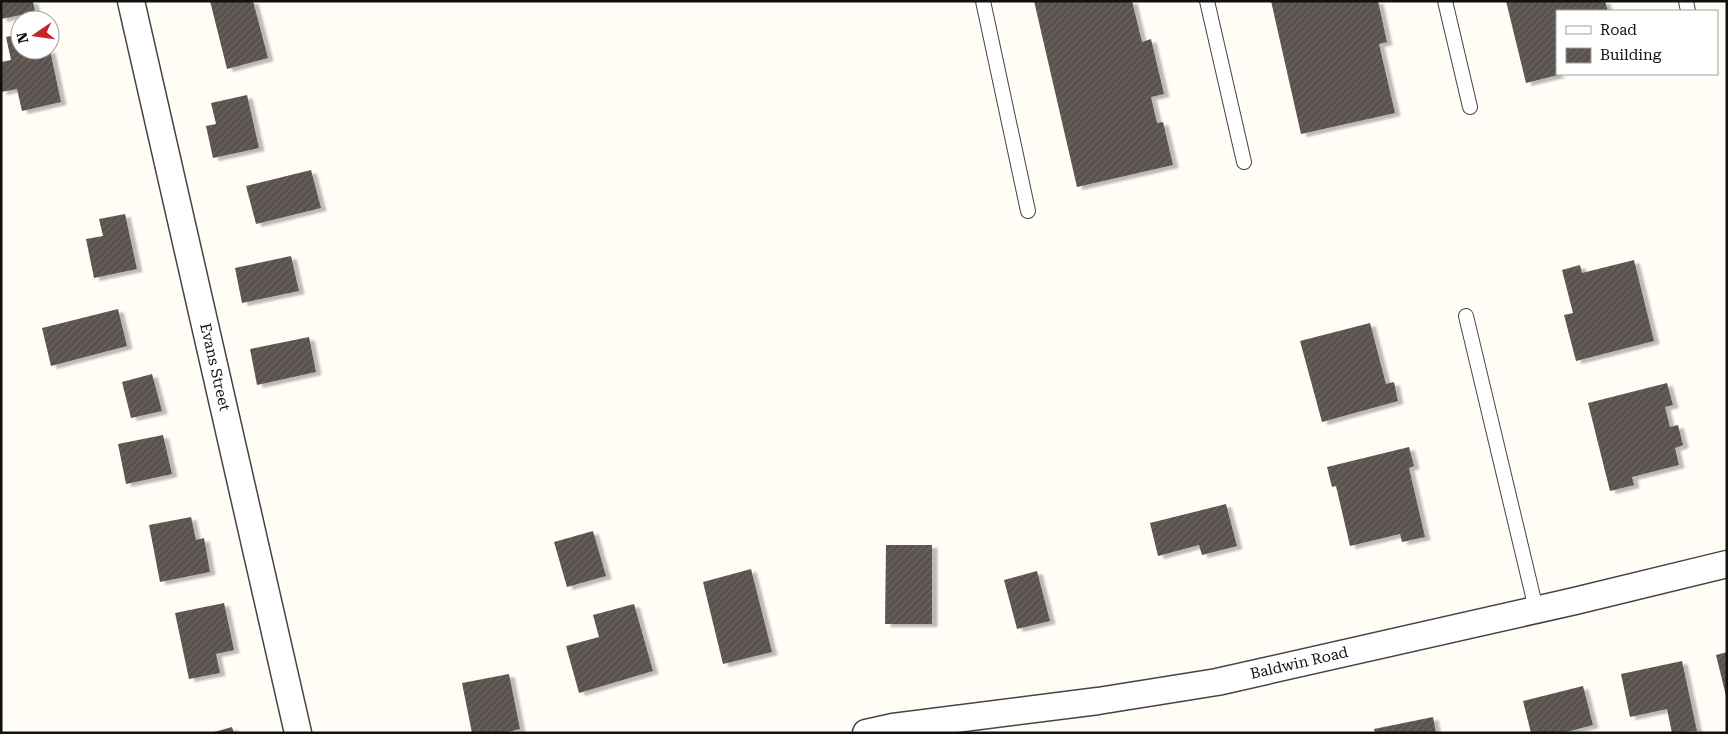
<svg xmlns="http://www.w3.org/2000/svg" width="1728" height="734" font-family="'Roboto Serif',serif">
<defs>
<pattern id="building-hatch" width="6" height="6" patternUnits="userSpaceOnUse" patternTransform="scale(1.25)"><rect width="6" height="6" fill="#5a524d"/><path d="M-1 1l2-2M0 6l6-6M5 7l2-2" fill="none" stroke="#6d6662"/></pattern>
<filter id="shadow"><feDropShadow dx="5.5" dy="3" stdDeviation="1" flood-color="#0004"/></filter>
</defs>
<rect width="100%" height="100%" fill="#fffdf5"/>
<g fill="url(#building-hatch)" filter="url(#shadow)">
<polygon points="1,1 33,1 35,12 1,19"/>
<polygon points="210,1 253,1 268,58 227,69"/>
<polygon points="1034,1 1132,1 1142,42 1151,39 1164,94 1151,97 1157,123 1163,122 1173,165 1077,187"/>
<polygon points="1271,1 1378,1 1387,42 1379,44 1395,113 1301,134"/>
<polygon points="1506,1 1605,1 1608,11 1557,11 1557,74 1562,74 1526,83"/>
<polygon points="20,34 20,50 50,50 61,102 22,111 17,89 1,92 1,62 11,60 6,37"/>
<polygon points="247,95 259,148 213,158 206,126 216,124 211,103"/>
<polygon points="311,170 321,208 256,224 246,186"/>
<polygon points="125,214 137,269 94,278 86,239 103,236 99,219"/>
<polygon points="291,256 299,291 242,303 235,268"/>
<polygon points="1634,260 1654,341 1576,361 1564,315 1573,313 1562,270 1580,265 1582,273"/>
<polygon points="118,309 127,346 51,366 42,328"/>
<polygon points="1370,323 1386,384 1394,382 1398,401 1322,422 1300,341"/>
<polygon points="309,337 316,372 257,385 250,349"/>
<polygon points="152,374 162,411 131,418 122,382"/>
<polygon points="1667,383 1673,405 1665,407 1670,427 1678,425 1683,445 1675,448 1679,465 1632,477 1634,485 1610,491 1588,403"/>
<polygon points="163,435 172,474 126,484 118,444"/>
<polygon points="1409,447 1414,466 1409,468 1425,537 1402,542 1400,534 1350,546 1336,486 1332,487 1327,467"/>
<polygon points="1226,504 1237,546 1202,555 1199,545 1158,556 1150,523"/>
<polygon points="191,517 196,540 204,538 210,572 160,582 149,525"/>
<polygon points="593,531 606,576 567,587 554,542"/>
<polygon points="886,545 932,545 932,624 885,624"/>
<polygon points="751,569 772,652 723,664 703,582"/>
<polygon points="1037,571 1050,621 1017,629 1004,580"/>
<polygon points="224,603 234,650 216,654 220,673 189,679 175,613"/>
<polygon points="634,604 653,671 579,693 566,646 599,637 593,615"/>
<polygon points="1727,652 1727,696 1726,696 1716,655"/>
<polygon points="1682,661 1697,731 1672,733 1667,709 1630,717 1621,674"/>
<polygon points="509,674 520,729 504,733 472,733 462,683"/>
<polygon points="1583,686 1593,725 1563,733 1531,733 1523,701"/>
<polygon points="1433,717 1436,733 1375,733 1374,729"/>
<polygon points="232,727 234,733 214,733 214,732"/>
</g>
<g fill="none" stroke-linecap="round" stroke-linejoin="round">
<defs>
<g id="service">
<polyline points="983,1 1028,211"/>
<polyline points="1207,1 1244,162"/>
<polyline points="1445,1 1470,107"/>
<polyline points="1686,1 1688,11"/>
<polyline points="1466,316 1536,609"/>
</g>
<g id="minor">
<polyline points="131,1 298,733"/>
<polyline points="866,733 893,727 1098,701 1217,682 1575,601 1727,564"/>
</g>
</defs>
<use href="#service" stroke="#444" stroke-width="16"/>
<use href="#minor" stroke="#444" stroke-width="29"/>
<use href="#service" stroke="#fff" stroke-width="14"/>
<use href="#minor" stroke="#fff" stroke-width="26"/>
</g>
<g text-anchor="middle" dominant-baseline="central" stroke-width="5" stroke-linejoin="round" paint-order="stroke">
<g font-size="15" fill="#111" stroke="#fff">
<text transform="translate(215 367) rotate(77)">Evans Street</text>
<text transform="translate(1299 663) rotate(-13)">Baldwin Road</text>
</g>
</g>
<rect width="1728" height="734" fill="none" stroke="#111111" stroke-width="5"/>
<rect x="1556" y="10" width="162" height="65" fill="#ffffff" stroke="#a0a0a0"/>
<rect x="1566" y="26" width="25" height="8" fill="#ffffff" stroke="#a0a0a0"/>
<text x="1600" y="35" font-size="15" fill="#111111">Road</text>
<rect x="1566" y="48" width="25" height="15" fill="url(#building-hatch)" stroke="#a0a0a0"/>
<text x="1600" y="60" font-size="15" fill="#111111">Building</text>
<g transform="translate(35 35) rotate(257)"><circle r="24" fill="#ffffff" stroke="#a0a0a0"/>
<path d="M0-4L9 19L0 12L-9 19Z" fill="#c4262e"/>
<text y="-8" font-size="14" font-weight="bold" text-anchor="middle" fill="#111111">N</text>
</g>
</svg>
